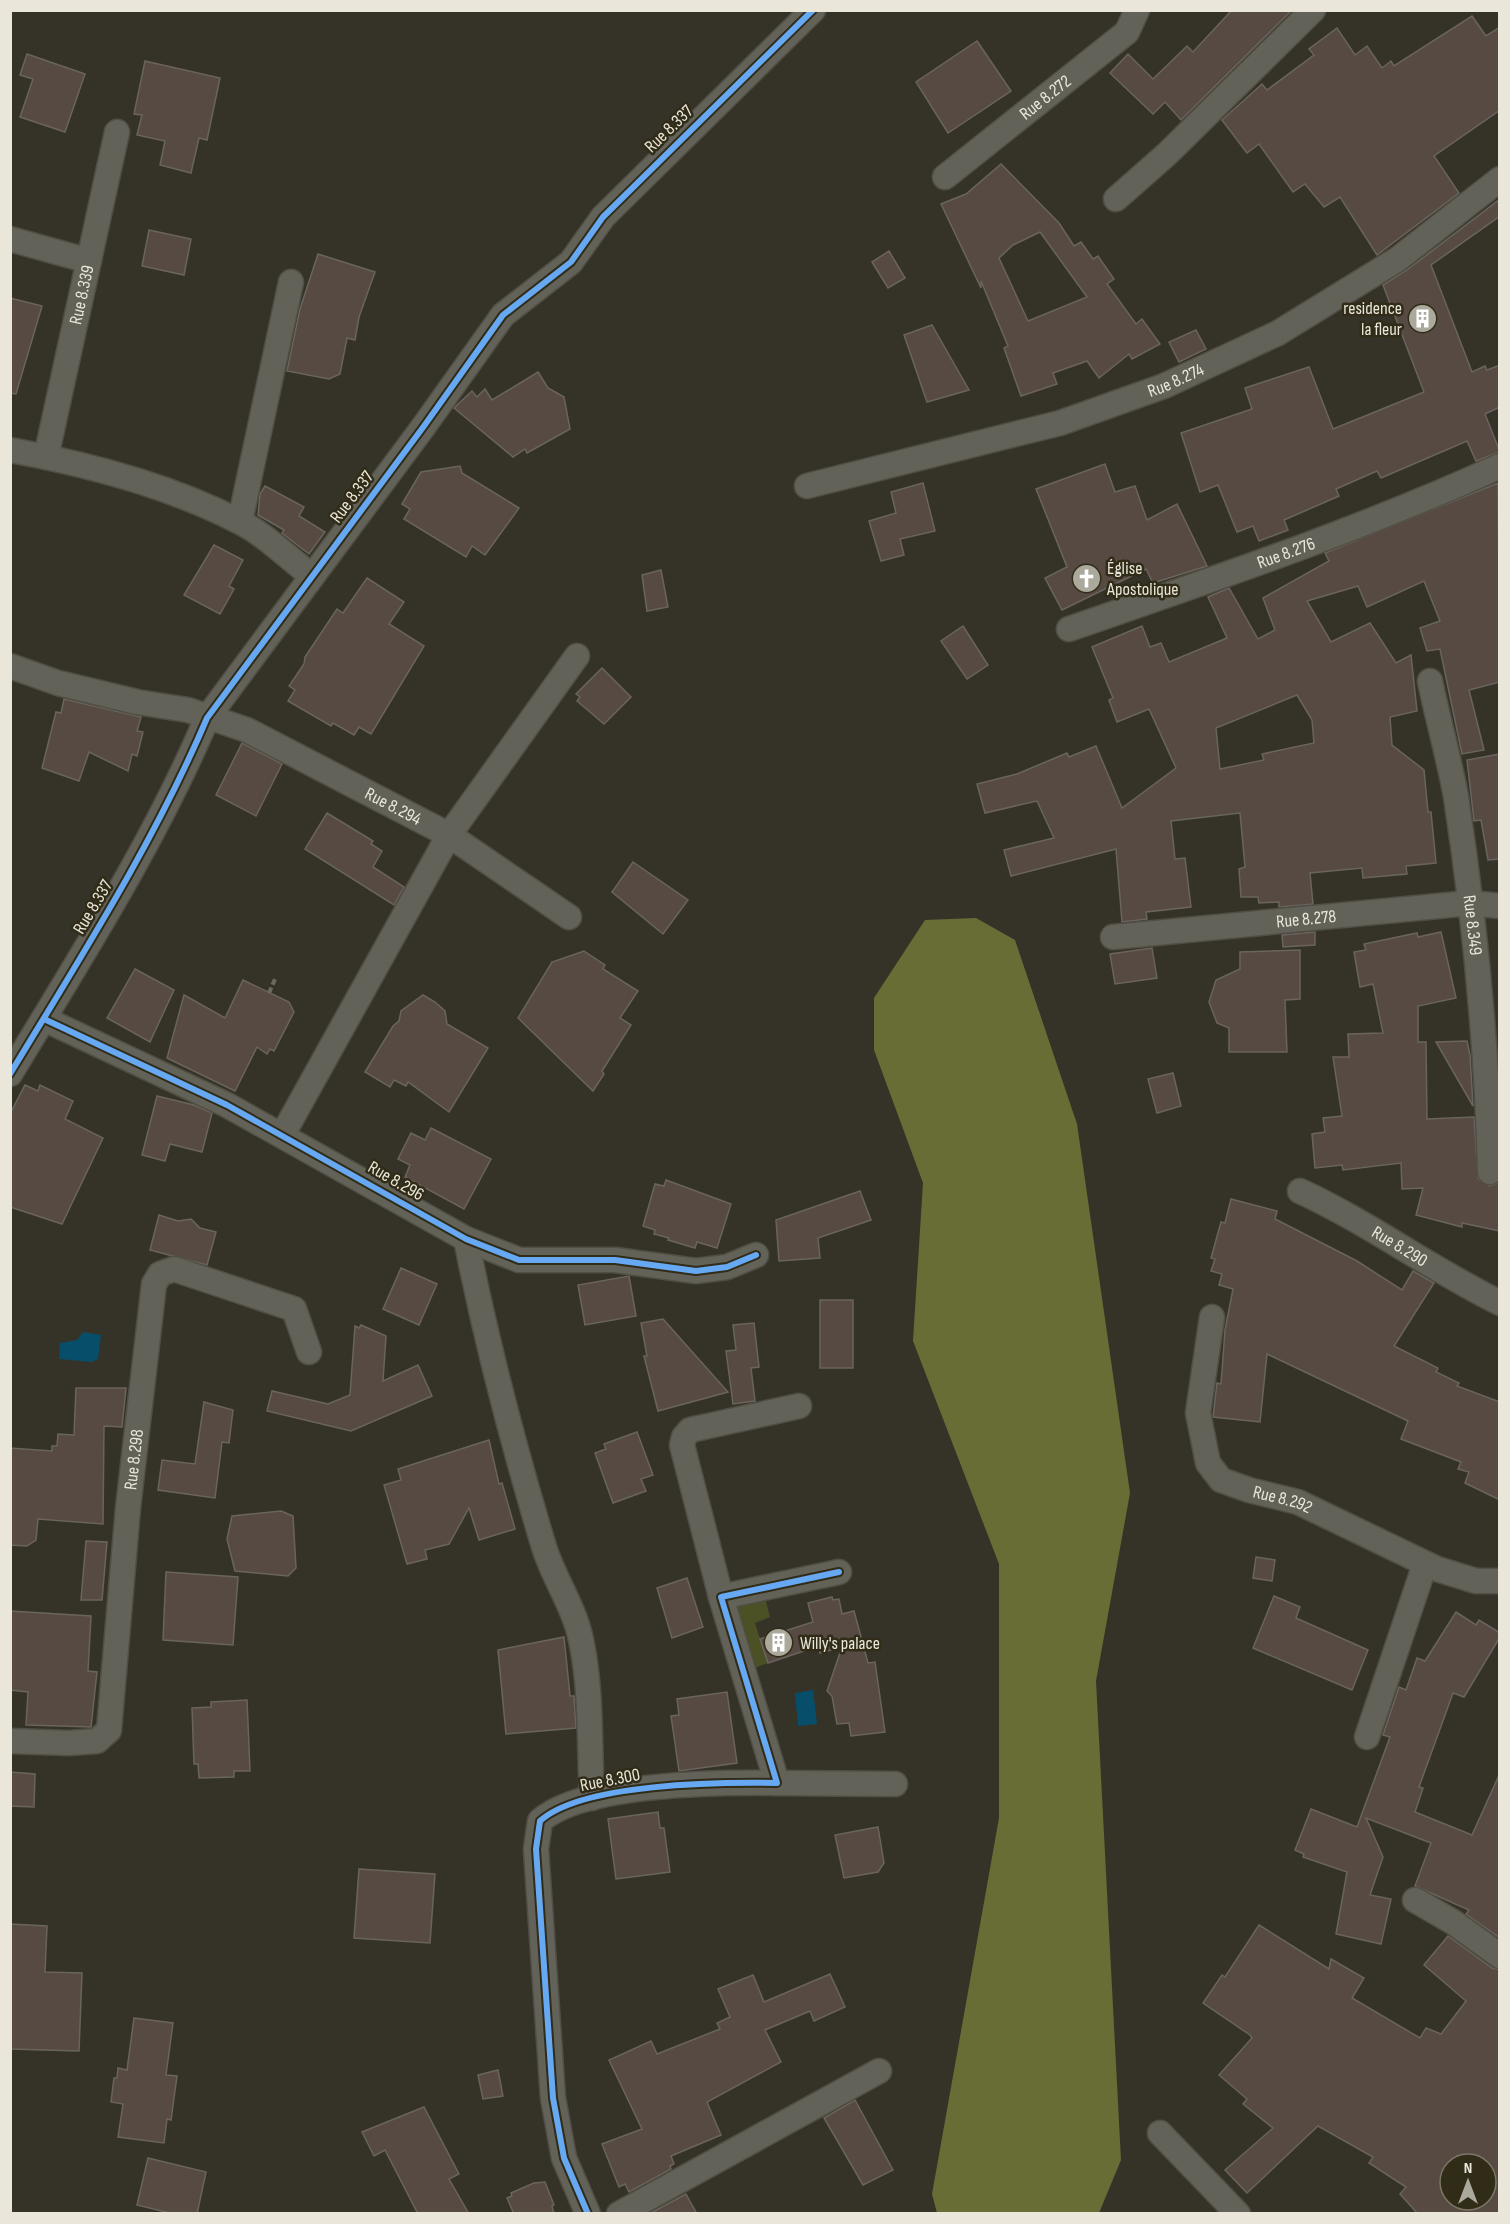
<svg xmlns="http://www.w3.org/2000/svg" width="1510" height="2224" font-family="'Sofia Sans Condensed',sans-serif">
<rect width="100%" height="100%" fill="#353328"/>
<polygon fill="#4b5025" points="763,1590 770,1617 755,1623 768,1663 754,1668 733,1600"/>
<polygon fill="#686d36" points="976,918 1015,940 1077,1124 1130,1493 1096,1681 1121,2160 1099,2213 937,2213 932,2194 999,1818 999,1564 913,1341 923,1183 874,1050 874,998 925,920"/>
<g fill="#064e6a">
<polygon points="83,1332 101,1335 98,1359 92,1362 59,1359 60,1343 77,1340"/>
<polygon points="813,1690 817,1724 798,1726 795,1693"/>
</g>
<g fill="#574a43" stroke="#6a645e" stroke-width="1.5" fill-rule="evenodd">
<polygon points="1232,10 1292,10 1181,120 1165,102 1153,114 1110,73 1128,54 1153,79 1187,46 1193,52"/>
<polygon points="1472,16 1486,36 1500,27 1500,110 1434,156 1459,193 1377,255 1340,197 1324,207 1305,184 1293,192 1259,144 1247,153 1222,120 1262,84 1267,90 1314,55 1309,49 1337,28 1355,55 1367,46 1382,68 1391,61 1394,66"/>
<polygon points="977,41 1011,91 948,133 916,82"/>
<polygon points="27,54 85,74 65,132 20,117 33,79 20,75"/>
<polygon points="145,61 220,78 207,140 199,138 191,173 160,165 165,141 137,135 142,115 134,114"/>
<path d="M 1001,164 L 1059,223 L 1074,246 L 1081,242 L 1093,259 L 1098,256 L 1114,279 L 1107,284 L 1136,324 L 1142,319 L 1160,344 L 1132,359 L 1129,354 L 1099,378 L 1087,361 L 1053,373 L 1057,384 L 1021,396 L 1004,348 L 1008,346 L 981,281 L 981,288 L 941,204 L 966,194 ZM 1040,232 L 1087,297 L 1028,321 L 999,258 L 1013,245 Z"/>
<polygon points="1500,199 1500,216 1431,265 1472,372 1485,366 1487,370 1500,365 1500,407 1485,414 1500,452 1476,461 1467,441 1381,478 1377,471 1336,489 1339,496 1284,520 1288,530 1259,541 1253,526 1237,532 1218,485 1200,492 1181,433 1252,409 1245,388 1309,367 1333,429 1424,392 1383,285 1407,270"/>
<polygon points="149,230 191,239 184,275 142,266"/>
<polygon points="889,251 905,278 888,288 872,262"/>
<polygon points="318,254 375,272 359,317 355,340 347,338 340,374 329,379 287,371 300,309"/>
<polygon points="10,298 42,306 16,394 10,393"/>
<polygon points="932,325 969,390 927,402 904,335"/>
<polygon points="1196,330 1206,349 1179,362 1169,342"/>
<polygon points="538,372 548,388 564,397 570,429 527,453 525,449 513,457 454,408 472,391 477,397 485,389 492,400"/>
<polygon points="1105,464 1115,492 1135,486 1147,520 1177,504 1207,566 1153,583 1146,569 1062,610 1045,578 1067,567 1036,489"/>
<polygon points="460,466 462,473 519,508 485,555 472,546 466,557 404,519 410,509 402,504 421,472"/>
<polygon points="923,483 935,531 900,539 904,555 881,561 869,521 896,513 891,492"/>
<path d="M 1498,483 L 1500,682 L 1469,690 L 1484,750 L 1462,754 L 1440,649 L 1427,651 L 1420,628 L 1440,621 L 1424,581 L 1367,607 L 1358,586 L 1307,601 L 1331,642 L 1370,623 L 1396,663 L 1411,655 L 1417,711 L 1390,717 L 1392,745 L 1424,770 L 1428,812 L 1431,812 L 1436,863 L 1406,866 L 1407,874 L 1363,878 L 1362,868 L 1310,873 L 1313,904 L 1279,907 L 1279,902 L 1259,903 L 1258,897 L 1241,897 L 1239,869 L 1245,867 L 1240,813 L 1171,821 L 1175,859 L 1185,858 L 1191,907 L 1146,912 L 1147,919 L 1122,922 L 1116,849 L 1011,876 L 1004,850 L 1054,838 L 1037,801 L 985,813 L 977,784 L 1017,774 L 1067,753 L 1069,757 L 1096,746 L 1122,808 L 1176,768 L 1149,709 L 1117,722 L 1109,700 L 1113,698 L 1092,647 L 1142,626 L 1150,647 L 1161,643 L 1169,662 L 1227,638 L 1208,597 L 1229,588 L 1258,639 L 1275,630 L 1263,598 L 1329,561 L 1325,553 ZM 1297,695 L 1312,720 L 1314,743 L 1262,754 L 1264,760 L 1220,769 L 1216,728 Z"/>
<polygon points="265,486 304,507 299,516 325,532 309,554 282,533 284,530 258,515 260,494"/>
<polygon points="214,545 243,560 229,586 234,589 220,614 184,595"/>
<polygon points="661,570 668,607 647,611 642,575"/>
<polygon points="367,578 404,602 389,624 424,646 371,734 359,727 354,735 333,723 331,726 288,701 295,690 289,686 304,664 305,657 337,609 343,613"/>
<polygon points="963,626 988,665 967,679 941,641"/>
<polygon points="602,668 631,697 604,724 577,701 580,697 576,694"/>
<polygon points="64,699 141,717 137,731 143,732 137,756 132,754 128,771 89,752 79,781 42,768 56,712 61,713"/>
<polygon points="242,743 282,764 256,816 216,795"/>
<polygon points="1500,754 1500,859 1488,860 1481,820 1474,821 1467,760"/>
<polygon points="327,813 373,841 371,844 382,851 373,867 404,887 394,905 305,849"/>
<polygon points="633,862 688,900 663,934 612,892"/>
<polygon points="1315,932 1315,945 1283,947 1282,935"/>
<polygon points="1441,932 1456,998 1418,1006 1418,1042 1426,1042 1427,1119 1474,1117 1478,1179 1490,1186 1500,1182 1500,1231 1462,1223 1462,1227 1416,1215 1423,1188 1402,1189 1401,1163 1343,1170 1342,1165 1315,1168 1312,1134 1325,1132 1323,1118 1342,1116 1333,1057 1349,1057 1348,1034 1383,1033 1373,984 1360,987 1354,952 1366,950 1364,944 1417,933 1418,937"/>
<polygon points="1152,948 1157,978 1115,984 1110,954"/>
<polygon points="1300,950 1300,999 1285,1000 1287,1052 1229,1052 1229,1028 1217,1023 1209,1002 1216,980 1240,969 1240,952"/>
<polygon points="584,951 605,965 603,969 638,991 620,1018 631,1025 602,1071 604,1074 593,1091 518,1018 552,962"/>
<polygon points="135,969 174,990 150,1042 107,1018"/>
<polygon points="243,980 289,1002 294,1012 274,1051 270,1049 267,1054 257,1047 235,1091 167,1058 184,995 225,1018"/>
<polygon points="423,995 435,1002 445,1011 447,1024 488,1048 449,1112 408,1082 406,1086 394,1080 390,1087 365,1072 393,1026 399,1021 401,1011"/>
<polygon points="1467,1041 1470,1055 1473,1106 1436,1042"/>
<polygon points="1173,1073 1181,1106 1157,1113 1148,1079"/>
<polygon points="25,1085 38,1091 40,1085 73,1101 65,1119 103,1138 62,1224 10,1207 10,1114"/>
<polygon points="157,1096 194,1105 212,1113 202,1152 170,1144 165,1161 142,1155"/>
<polygon points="431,1128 491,1159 464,1209 405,1177 410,1165 398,1159 411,1133 425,1140"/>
<polygon points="666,1180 731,1204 717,1248 697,1242 695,1248 668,1240 669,1238 654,1234 655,1230 643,1226 655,1184 664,1186"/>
<polygon points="860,1191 871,1220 818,1238 820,1258 779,1261 776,1220"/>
<polygon points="1231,1199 1277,1211 1275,1219 1357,1261 1402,1290 1413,1271 1434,1283 1394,1346 1438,1368 1436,1372 1459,1383 1457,1386 1500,1402 1500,1500 1465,1483 1469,1472 1458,1469 1461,1462 1401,1439 1408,1421 1267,1354 1260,1422 1213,1417 1217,1383 1221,1384 1225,1330 1233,1289 1219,1285 1222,1274 1211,1271 1215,1259 1211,1258 1221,1222 1225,1223"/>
<polygon points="159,1215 178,1221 191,1219 200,1228 216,1232 207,1265 150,1250"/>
<polygon points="401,1268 437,1284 419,1325 383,1309"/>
<polygon points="629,1276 636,1316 585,1325 578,1285"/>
<rect x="820" y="1300" width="33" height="68"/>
<polygon points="663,1319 728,1392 658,1411 644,1356 647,1356 641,1323"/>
<polygon points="754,1323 759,1367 751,1368 755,1401 733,1404 726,1351 736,1350 733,1325"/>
<polygon points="361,1325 386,1336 383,1381 418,1365 432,1396 351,1431 267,1411 272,1391 328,1404 350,1395 355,1326 359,1328"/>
<polygon points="76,1388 126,1388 122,1427 104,1426 103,1524 38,1519 36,1540 27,1546 10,1545 10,1448 52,1451 52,1446 57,1446 58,1434 74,1435"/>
<polygon points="204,1402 233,1410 229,1443 222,1442 215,1498 158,1490 162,1460 195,1464"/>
<polygon points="637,1432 653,1475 641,1479 646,1491 613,1503 595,1453 606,1449 604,1444"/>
<polygon points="489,1440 499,1484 502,1483 515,1529 479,1540 469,1508 449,1544 425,1550 427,1559 407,1564 384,1485 401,1480 398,1469"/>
<polygon points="281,1511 293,1516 296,1568 288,1576 235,1571 227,1539 232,1516"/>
<polygon points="86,1541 107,1542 102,1600 81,1600"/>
<polygon points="1256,1557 1275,1560 1272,1581 1253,1578"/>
<polygon points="166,1572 238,1577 233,1645 163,1640"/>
<polygon points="687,1578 703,1627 672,1638 657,1588"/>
<polygon points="1274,1596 1300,1607 1296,1618 1368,1650 1352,1690 1253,1648"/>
<polygon points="832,1597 833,1600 839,1599 842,1614 854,1611 868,1663 875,1662 885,1732 851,1736 849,1723 837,1724 832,1696 827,1691 842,1647 820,1653 819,1646 768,1663 760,1639 813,1622 808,1603"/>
<polygon points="10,1611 91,1616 88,1671 97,1672 91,1727 26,1725 28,1692 10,1690"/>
<polygon points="1456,1612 1476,1625 1479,1620 1500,1633 1500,1637 1464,1697 1453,1693 1419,1787 1423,1788 1415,1812 1472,1835 1500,1773 1500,1938 1466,1914 1469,1910 1415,1886 1431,1843 1366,1818 1383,1857 1370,1895 1391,1899 1381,1944 1336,1934 1347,1872 1303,1857 1304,1854 1295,1850 1311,1809 1357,1827 1390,1737 1383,1735 1399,1687 1406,1690 1417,1658 1425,1661"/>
<polygon points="564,1637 570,1696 574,1696 576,1728 506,1734 498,1650"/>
<polygon points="727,1692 737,1763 679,1771 671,1716 679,1715 677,1699"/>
<polygon points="247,1700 250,1771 234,1771 234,1777 199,1778 198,1764 194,1764 192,1708 211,1707 211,1702"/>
<polygon points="10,1772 35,1774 34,1807 10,1806"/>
<polygon points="658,1812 660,1828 664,1828 670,1872 616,1879 608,1819"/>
<polygon points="878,1827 884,1863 878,1872 844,1878 835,1835"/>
<polygon points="359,1869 435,1874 430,1943 354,1938"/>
<polygon points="10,1924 47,1926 45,1972 82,1973 79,2051 10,2049"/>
<path d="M 1259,1925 L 1329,1969 L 1331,1959 L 1364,1978 L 1352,1998 L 1420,2038 L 1426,2028 L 1441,2034 L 1466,2001 L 1424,1965 L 1448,1936 L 1492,1968 L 1500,1970 L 1500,2214 L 1418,2214 L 1400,2194 L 1406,2187 L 1369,2163 L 1373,2157 L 1318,2126 L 1247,2193 L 1225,2170 L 1273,2128 L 1243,2104 L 1247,2099 L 1219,2075 L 1252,2038 L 1250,2035 L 1203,2003 L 1222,1975 L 1225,1977 ZM 1450,2164 L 1486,2164 L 1486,2200 L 1450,2200 Z"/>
<polygon points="830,1974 845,2007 814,2021 810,2011 765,2030 781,2062 707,2102 721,2135 671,2156 674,2164 670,2166 671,2169 629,2192 625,2184 619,2187 602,2144 642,2129 609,2060 651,2041 657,2054 720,2029 717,2023 730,2017 718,1989 753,1975 764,2002"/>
<polygon points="134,2018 173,2023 166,2075 177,2076 171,2120 167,2119 164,2143 118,2137 123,2104 111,2102 114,2078 117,2078 118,2068 127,2070"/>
<polygon points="498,2070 503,2096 483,2099 478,2075"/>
<polygon points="855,2100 893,2170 863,2185 824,2118"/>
<polygon points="424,2107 459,2174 449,2179 469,2214 418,2214 385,2150 374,2156 362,2132"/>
<polygon points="148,2158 206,2172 197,2214 174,2214 137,2205"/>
<polygon points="545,2182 554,2205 552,2206 554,2214 514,2214 507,2198 512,2196 511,2193 534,2183"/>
<polygon points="686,2194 697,2214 649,2214"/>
</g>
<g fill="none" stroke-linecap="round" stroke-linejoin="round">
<defs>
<g id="street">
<path id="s1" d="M 945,177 L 1127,32 L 1137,10"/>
<polyline points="1116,199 1167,154 1313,10"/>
<polyline points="10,239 89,261"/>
<path d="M 10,450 C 87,464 168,485 238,521 C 265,534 288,558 312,576"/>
<path id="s2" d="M 46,457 L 117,132"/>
<path id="s3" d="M 807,486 L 1060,423 L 1164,386 L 1278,333 L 1398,259 L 1500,179"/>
<polyline points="240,521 291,282"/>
<path id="s4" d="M 1069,629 C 1214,579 1360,530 1500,466"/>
<path id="s5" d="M 10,666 L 58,683 L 137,702 L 188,710 L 247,730 L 449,835 L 569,917"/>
<path id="s6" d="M 1430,681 C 1438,720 1449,758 1456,797 C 1475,921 1487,1046 1490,1172"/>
<path id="s7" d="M 1113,937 L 1470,903 L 1500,906"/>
<polyline points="44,1019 227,1105 466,1239 519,1260 615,1260 696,1271 727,1267 756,1255"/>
<path d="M 10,1074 C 80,958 154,843 207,718 L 424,426 L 503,315 L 571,262 L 603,217 L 813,10"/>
<polyline points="283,1134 449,835 577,656"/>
<path id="s8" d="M 1300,1191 C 1369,1223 1431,1269 1500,1303"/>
<path d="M 466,1239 C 487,1345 513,1444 544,1547 C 554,1579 574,1606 581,1640 C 592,1691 589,1746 592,1798"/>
<path id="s9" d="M 1212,1317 L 1198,1413 L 1208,1463 L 1221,1480 L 1249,1490 L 1298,1502 L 1437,1569 L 1476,1581 L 1500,1581"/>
<polyline points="721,1597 682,1445 684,1437 690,1430 799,1406"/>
<polyline points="1367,1737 1425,1564"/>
<path id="s10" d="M 10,1741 L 69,1743 L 97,1741 L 109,1730 L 128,1508 L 154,1284 L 160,1274 L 174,1269 L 294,1309 L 309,1352"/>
<polyline points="777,1783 895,1784"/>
<polyline points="1415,1900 1453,1922 1500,1956"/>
<polyline points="1160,2133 1238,2214"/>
<path d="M 588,2214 L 564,2158 L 553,2098 L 536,1849 L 540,1821 C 582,1783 720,1782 777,1783 L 721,1597 L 839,1572"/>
<polyline points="619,2214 879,2071"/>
</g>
</defs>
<use href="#street" stroke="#514f45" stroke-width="27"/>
<polyline stroke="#6a6961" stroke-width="4" stroke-dasharray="6 3" stroke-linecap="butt" points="269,993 275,979"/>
<use href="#street" stroke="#636259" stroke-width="24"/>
<defs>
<g id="cycleway">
<polyline points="44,1019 227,1105 466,1239 519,1260 615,1260 696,1271 727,1267 756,1255"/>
<path d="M 10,1074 C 80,958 154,843 207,718 L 424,426 L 503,315 L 571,262 L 603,217 L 813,10"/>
<path d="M 588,2214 L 564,2158 L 553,2098 L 536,1849 L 540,1821 C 582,1783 720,1782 777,1783 L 721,1597 L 839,1572"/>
</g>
</defs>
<use href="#cycleway" stroke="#312c18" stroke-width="10"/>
<use href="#cycleway" stroke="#66a8f1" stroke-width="6"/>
</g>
<defs>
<symbol id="building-disc" viewBox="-11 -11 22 22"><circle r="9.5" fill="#aba89c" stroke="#312c18"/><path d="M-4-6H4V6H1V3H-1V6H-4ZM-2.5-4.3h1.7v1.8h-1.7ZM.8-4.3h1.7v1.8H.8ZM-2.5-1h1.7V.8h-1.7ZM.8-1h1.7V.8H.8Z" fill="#fff"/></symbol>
<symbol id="church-disc" viewBox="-11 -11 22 22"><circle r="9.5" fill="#aba89c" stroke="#312c18"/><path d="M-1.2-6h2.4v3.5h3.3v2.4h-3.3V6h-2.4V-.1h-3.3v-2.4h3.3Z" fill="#fff"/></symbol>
</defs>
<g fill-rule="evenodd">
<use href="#building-disc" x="1406" y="302" width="33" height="33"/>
<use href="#church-disc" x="1070" y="562" width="33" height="33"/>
<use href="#building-disc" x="762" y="1626" width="33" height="33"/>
</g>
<g text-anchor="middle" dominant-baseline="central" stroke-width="5" stroke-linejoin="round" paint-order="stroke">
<g font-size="18" fill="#eae7da" stroke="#312c18">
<text stroke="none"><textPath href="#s1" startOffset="128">Rue 8.272</textPath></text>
<text transform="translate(669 129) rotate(-44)">Rue 8.337</text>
<text stroke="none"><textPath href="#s2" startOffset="166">Rue 8.339</textPath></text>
<text stroke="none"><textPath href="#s3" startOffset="384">Rue 8.274</textPath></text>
<text transform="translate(352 497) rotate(-53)">Rue 8.337</text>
<text stroke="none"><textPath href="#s4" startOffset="230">Rue 8.276</textPath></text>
<text stroke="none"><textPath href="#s5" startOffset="411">Rue 8.294</textPath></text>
<text transform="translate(93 907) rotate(-59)">Rue 8.337</text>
<text stroke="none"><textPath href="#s7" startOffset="194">Rue 8.278</textPath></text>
<text stroke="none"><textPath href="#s6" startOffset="248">Rue 8.349</textPath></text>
<text transform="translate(396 1181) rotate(30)">Rue 8.296</text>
<text stroke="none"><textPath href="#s8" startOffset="114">Rue 8.290</textPath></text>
<text stroke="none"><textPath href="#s10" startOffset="375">Rue 8.298</textPath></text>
<text stroke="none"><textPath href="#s9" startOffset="234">Rue 8.292</textPath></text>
<text transform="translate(610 1780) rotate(-11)">Rue 8.300</text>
</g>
<g font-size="18" fill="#eae7da" stroke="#312c18" text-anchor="start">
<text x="1402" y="308" text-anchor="end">residence<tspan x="1402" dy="21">la fleur</tspan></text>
<text x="1107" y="568">Église<tspan x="1107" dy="21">Apostolique</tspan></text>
<text x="800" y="1643">Willy's palace</text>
</g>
</g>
<rect width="1510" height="2224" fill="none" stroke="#eae7da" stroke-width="24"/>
<g transform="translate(1468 2182)"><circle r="28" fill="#312c18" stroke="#7b7766" stroke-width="1.5"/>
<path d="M0-4.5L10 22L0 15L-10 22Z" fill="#aba89c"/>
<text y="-9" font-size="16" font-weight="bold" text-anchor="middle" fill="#eae7da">N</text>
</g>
</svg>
